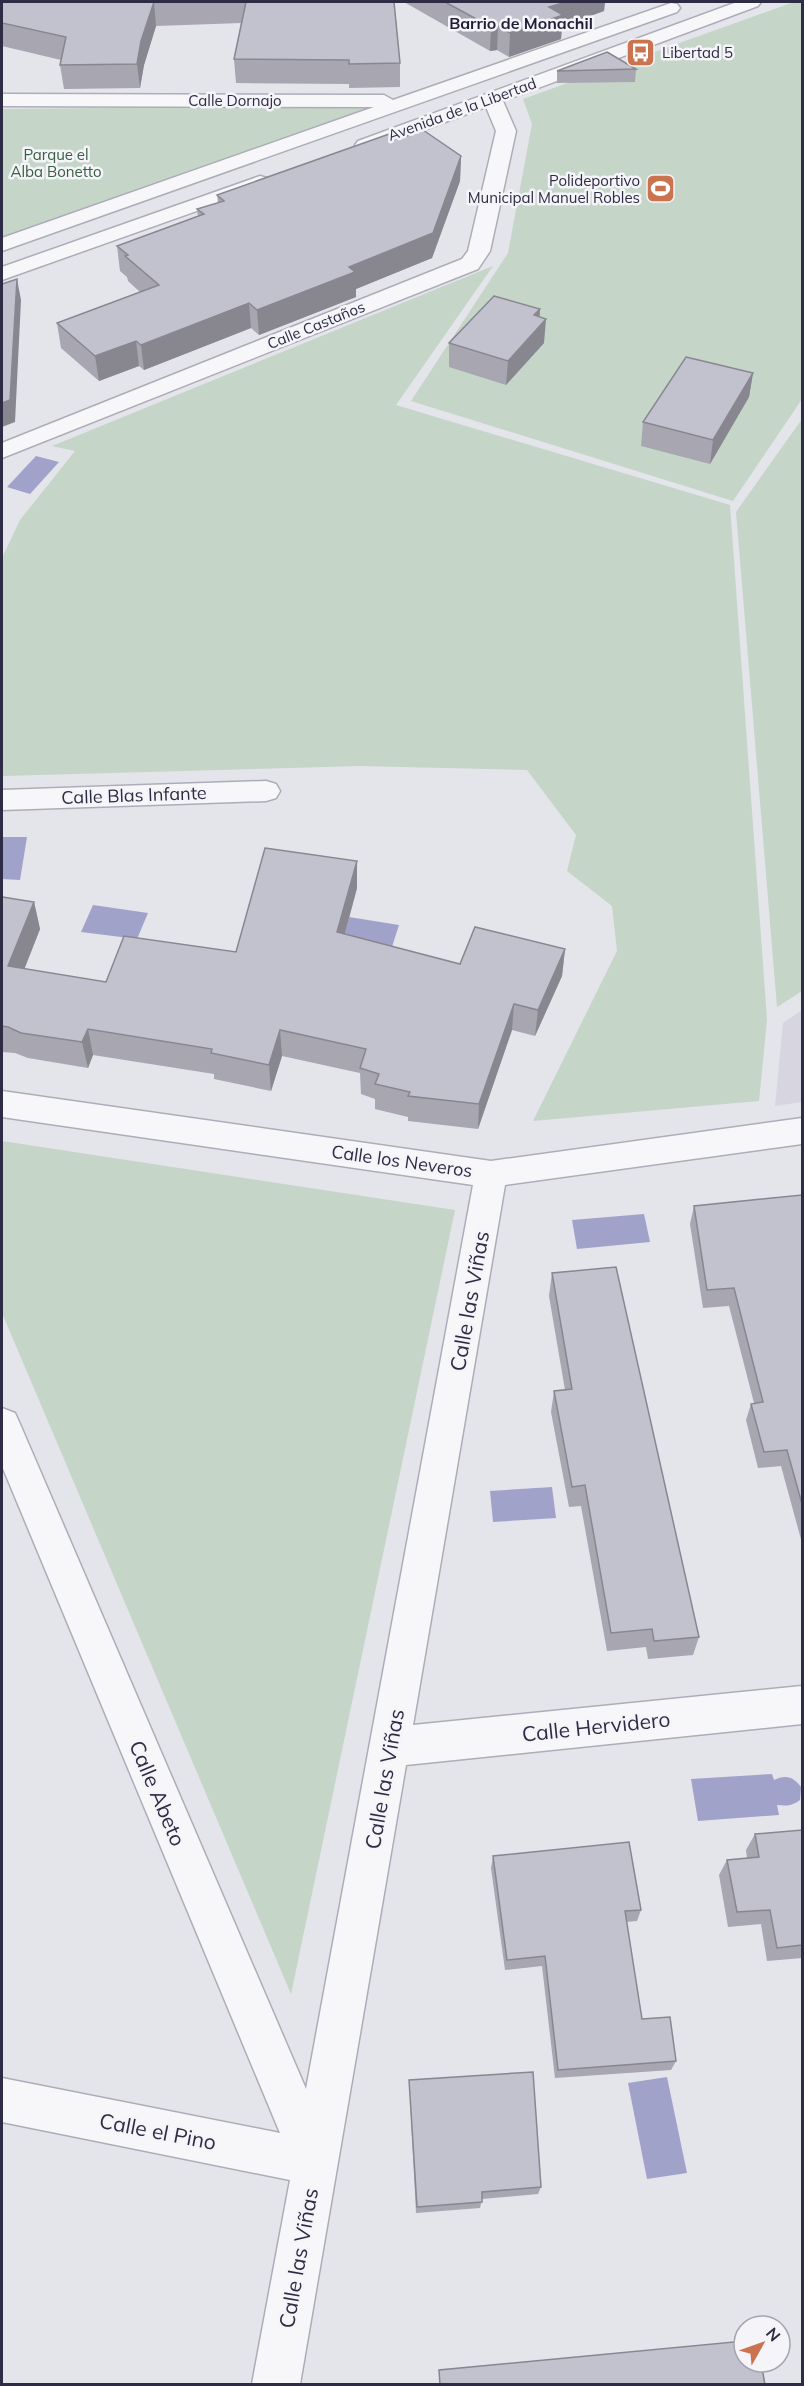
<svg xmlns="http://www.w3.org/2000/svg" width="804" height="2386" font-family="Mulish,sans-serif">
<rect width="100%" height="100%" fill="#e4e4eb"/>
<polygon fill="#d7d6e0" points="802,1010 802,1102 775,1106 783,1023"/>
<g fill="#c5d5c8">
<polygon points="794,2 802,2 802,399 733,501 411,401 508,253 532,124 523,99"/>
<polygon points="359,105 366,109 2,238 2,109"/>
<polygon points="493,266 396,405 730,505 767,1020 759,1101 533,1121 617,951 612,906 567,871 576,835 527,770 359,766 2,776 2,558 20,520 75,451 52,446"/>
<polygon points="802,419 802,991 777,1007 736,512"/>
<polygon points="2,1141 455,1210 291,1994 2,1313"/>
</g>
<g fill="#a0a2ca">
<polygon points="36,456 59,462 30,494 7,487"/>
<polygon points="2,837 27,837 20,880 2,879"/>
<polygon points="93,905 148,913 137,939 81,932"/>
<polygon points="349,917 399,925 391,950 338,957"/>
<polygon points="644,1214 650,1242 577,1249 572,1220"/>
<polygon points="552,1487 556,1518 493,1522 490,1491"/>
<path d="M 772,1774 L 774,1780 C 785,1775 793,1776 801,1787 L 800,1800 C 792,1806 787,1806 777,1805 L 779,1815 L 698,1821 L 691,1779 Z"/>
<polygon points="667,2077 687,2173 647,2179 628,2083"/>
</g>
<g fill="none" stroke-linecap="round" stroke-linejoin="round">
<defs>
<g id="minor">
<polygon points="737,2 761,2 758,6 503,101 516,131 490,251 478,269 2,458 2,443 462,259 468,251 496,131 486,107 372,149 358,149 355,145 358,141"/>
<polygon points="671,3 677,4 680,8 677,12 2,251 2,238 374,107 2,106 2,94 384,95 393,100"/>
<polygon points="260,176 267,178 270,182 267,186 2,280 2,267"/>
<polygon points="266,781 276,784 280,791 276,798 266,801 2,810 2,790"/>
<polygon points="2,1091 491,1161 802,1118 802,1144 505,1185 413,1725 802,1686 802,1724 406,1765 300,2384 252,2384 290,2180 2,2122 2,2078 280,2133 2,1466 2,1408 15,1413 20,1424 306,2089 473,1185 2,1117"/>
</g>
</defs>
<use href="#minor" stroke="#adadb9" stroke-width="3"/>
<use href="#minor" fill="#f7f7fa" fill-rule="evenodd"/>
</g>
<g fill="#a7a6b1">
<polygon points="2,2 394,2 400,63 400,87 349,88 349,84 236,83 234,59 241,23 156,26 144,65 140,88 64,89 60,65 61,60 2,46"/>
<polygon points="404,2 605,2 604,11 562,26 561,39 509,57 497,50 490,51"/>
<polygon points="636,69 635,82 557,83 557,71"/>
<polygon points="407,136 461,156 460,181 432,258 356,289 356,297 259,335 251,328 144,370 139,366 99,381 61,348 57,323 140,292 128,281 127,277 120,271 117,246 198,216 197,209 218,203 217,195"/>
<polygon points="540,309 539,317 544,343 506,385 449,367 449,343"/>
<polygon points="753,373 749,397 710,464 641,446 643,422"/>
<polygon points="357,861 357,888 345,934 460,964 565,949 562,976 535,1036 512,1030 478,1129 408,1121 408,1117 375,1109 375,1099 361,1094 360,1073 282,1056 271,1091 214,1079 214,1074 93,1055 88,1068 28,1058 15,1053 2,1052 2,897 34,902 40,929 24,969 106,982 236,952"/>
<polygon points="802,1195 802,1543 781,1466 758,1468 746,1420 751,1404 754,1403 729,1306 703,1308 690,1224 694,1206"/>
<polygon points="552,1273 699,1637 693,1655 648,1659 646,1647 607,1651 581,1506 569,1507 551,1412 554,1391 565,1390 549,1296"/>
<polygon points="802,1830 802,1958 767,1961 761,1924 728,1927 719,1875 727,1860 747,1858 746,1850 755,1834"/>
<polygon points="493,1856 641,1910 637,1921 626,1922 642,2019 676,2061 671,2070 555,2078 542,1966 505,1970 491,1868"/>
<polygon points="409,2080 541,2187 538,2194 482,2199 480,2208 416,2213"/>
</g>
<g fill="#888790">
<polygon points="154,2 156,26 144,65 140,88 137,64 141,41"/>
<polygon points="566,2 605,2 604,11 562,26 561,39 509,57 510,33 549,7"/>
<polygon points="498,26 497,50 490,51 491,27"/>
<polygon points="461,156 460,181 432,258 356,289 356,297 259,335 257,310 349,267"/>
<polygon points="17,279 21,300 15,422 2,427 2,403"/>
<polygon points="249,303 251,328 144,370 141,345"/>
<polygon points="540,309 539,327 546,319 544,343 506,385 508,361 534,315"/>
<polygon points="136,341 139,366 99,381 95,356"/>
<polygon points="753,373 749,397 710,464 713,440"/>
<polygon points="357,861 357,888 338,958 337,932"/>
<polygon points="34,902 40,929 15,993 8,966"/>
<polygon points="565,949 562,976 535,1036 538,1010"/>
<polygon points="514,1004 512,1030 478,1129 479,1104"/>
<polygon points="88,1029 93,1055 88,1068 82,1042"/>
<polygon points="280,1030 282,1056 271,1091 269,1065"/>
</g>
<g fill="#c2c1ce" stroke="#888790" stroke-width="1.5">
<polygon points="2,2 165,2 154,2 141,41 137,64 60,65 66,37 2,23"/>
<polygon points="246,2 394,2 400,63 349,64 349,60 234,59"/>
<polygon points="445,2 566,2 549,7 563,15 510,33 498,26 491,27"/>
<polygon points="607,52 636,69 557,71"/>
<polygon points="406,128 407,136 423,130 461,156 433,233 349,267 355,272 257,310 249,303 141,345 136,341 95,356 57,323 159,285 125,256 128,255 117,246 204,214 197,209 224,201 217,195"/>
<polygon points="17,279 10,400 2,403 2,284"/>
<polygon points="494,296 540,309 534,315 546,319 508,361 449,343"/>
<polygon points="686,357 753,373 713,440 643,422"/>
<polygon points="265,848 357,861 337,932 460,964 475,927 565,949 538,1010 514,1004 479,1104 408,1096 410,1092 375,1084 379,1074 360,1068 366,1049 280,1030 269,1065 211,1053 212,1049 88,1029 82,1042 21,1033 8,1027 2,1026 2,897 34,902 8,966 106,982 124,936 236,952"/>
<polygon points="802,1195 802,1504 787,1450 764,1452 751,1404 763,1402 734,1288 707,1290 694,1206"/>
<polygon points="616,1267 699,1637 654,1641 652,1629 611,1633 585,1485 572,1487 554,1391 572,1389 552,1273"/>
<polygon points="802,1830 802,1945 777,1948 770,1910 737,1912 727,1860 759,1857 755,1834"/>
<polygon points="629,1842 641,1910 625,1911 642,2019 670,2017 676,2061 558,2070 545,1956 507,1960 493,1856"/>
<polygon points="533,2072 541,2187 482,2192 482,2202 417,2207 409,2080"/>
<polygon points="744,2341 744,2362 761,2362 765,2385 440,2385 439,2370"/>
</g>
<defs>
<symbol id="bus-square" viewBox="-11 -11 22 22"><rect x="-9" y="-9" width="18" height="18" rx="4" fill="#cb734e" stroke="#f4f4f9"/><path d="M-5-6H5V4H4V6H2V4H-2V6H-4V4H-5ZM-3.5-4V0h7V-4ZM-3.5 1.2v1.5H-2V1.2ZM2 1.2v1.5H3.5V1.2Z" fill="#fff"/></symbol>
<symbol id="stadium-square" viewBox="-11 -11 22 22"><rect x="-9" y="-9" width="18" height="18" rx="4" fill="#cb734e" stroke="#f4f4f9"/><path d="M0-5a6.5 5 0 1 0 0 10a6.5 5 0 1 0 0-10ZM-3.5-1.8h7v3.6h-7Z" fill="#fff"/></symbol>
</defs>
<g fill-rule="evenodd">
<use href="#bus-square" x="624" y="36" width="33" height="33"/>
<use href="#stadium-square" x="644" y="172" width="33" height="33"/>
</g>
<g text-anchor="middle" dominant-baseline="central" stroke-width="5" stroke-linejoin="round" paint-order="stroke">
<g font-size="15" fill="#2e2c44" stroke="#f4f4f9" text-anchor="start">
<text x="662" y="52">Libertad 5</text>
<text x="640" y="180" text-anchor="end">Polideportivo<tspan x="640" dy="17">Municipal Manuel Robles</tspan></text>
</g>
<g font-size="15" fill="#2e2c44" stroke="#f4f4f9">
<text x="235" y="100">Calle Dornajo</text>
<text transform="translate(462 109) rotate(-20)">Avenida de la Libertad</text>
<text transform="translate(316 325) rotate(-22)">Calle Castaños</text>
</g>
<g font-size="15" fill="#395f43" stroke="#f4f4f9">
<text x="56" y="154">Parque el<tspan x="56" dy="17">Alba Bonetto</tspan></text>
</g>
<g font-size="16" font-weight="bold" fill="#201e35" stroke="#f4f4f9">
<text x="521" y="23">Barrio de Monachil</text>
</g>
<g font-size="18" fill="#2e2c44" stroke="#f4f4f9">
<text transform="translate(134 795) rotate(-2)">Calle Blas Infante</text>
<text transform="translate(402 1161) rotate(8)">Calle los Neveros</text>
</g>
<g font-size="21" fill="#2e2c44" stroke="#f4f4f9">
<text transform="translate(469 1301) rotate(-80)">Calle las Viñas</text>
<text transform="translate(596 1726) rotate(-6)">Calle Hervidero</text>
<text transform="translate(384 1779) rotate(-80)">Calle las Viñas</text>
<text transform="translate(158 1793) rotate(67)">Calle Abeto</text>
<text transform="translate(158 2131) rotate(11)">Calle el Pino</text>
<text transform="translate(298 2258) rotate(-80)">Calle las Viñas</text>
</g>
</g>
<rect width="804" height="2386" fill="none" stroke="#2e2c44" stroke-width="6"/>
<g transform="translate(762 2344) rotate(50)"><circle r="28" fill="#f4f4f9" stroke="#a5a4b1" stroke-width="1.5"/>
<path d="M0-4.5L10 22L0 15L-10 22Z" fill="#cb734e"/>
<text y="-9" font-size="16" font-weight="bold" text-anchor="middle" fill="#2e2c44">N</text>
</g>
</svg>
